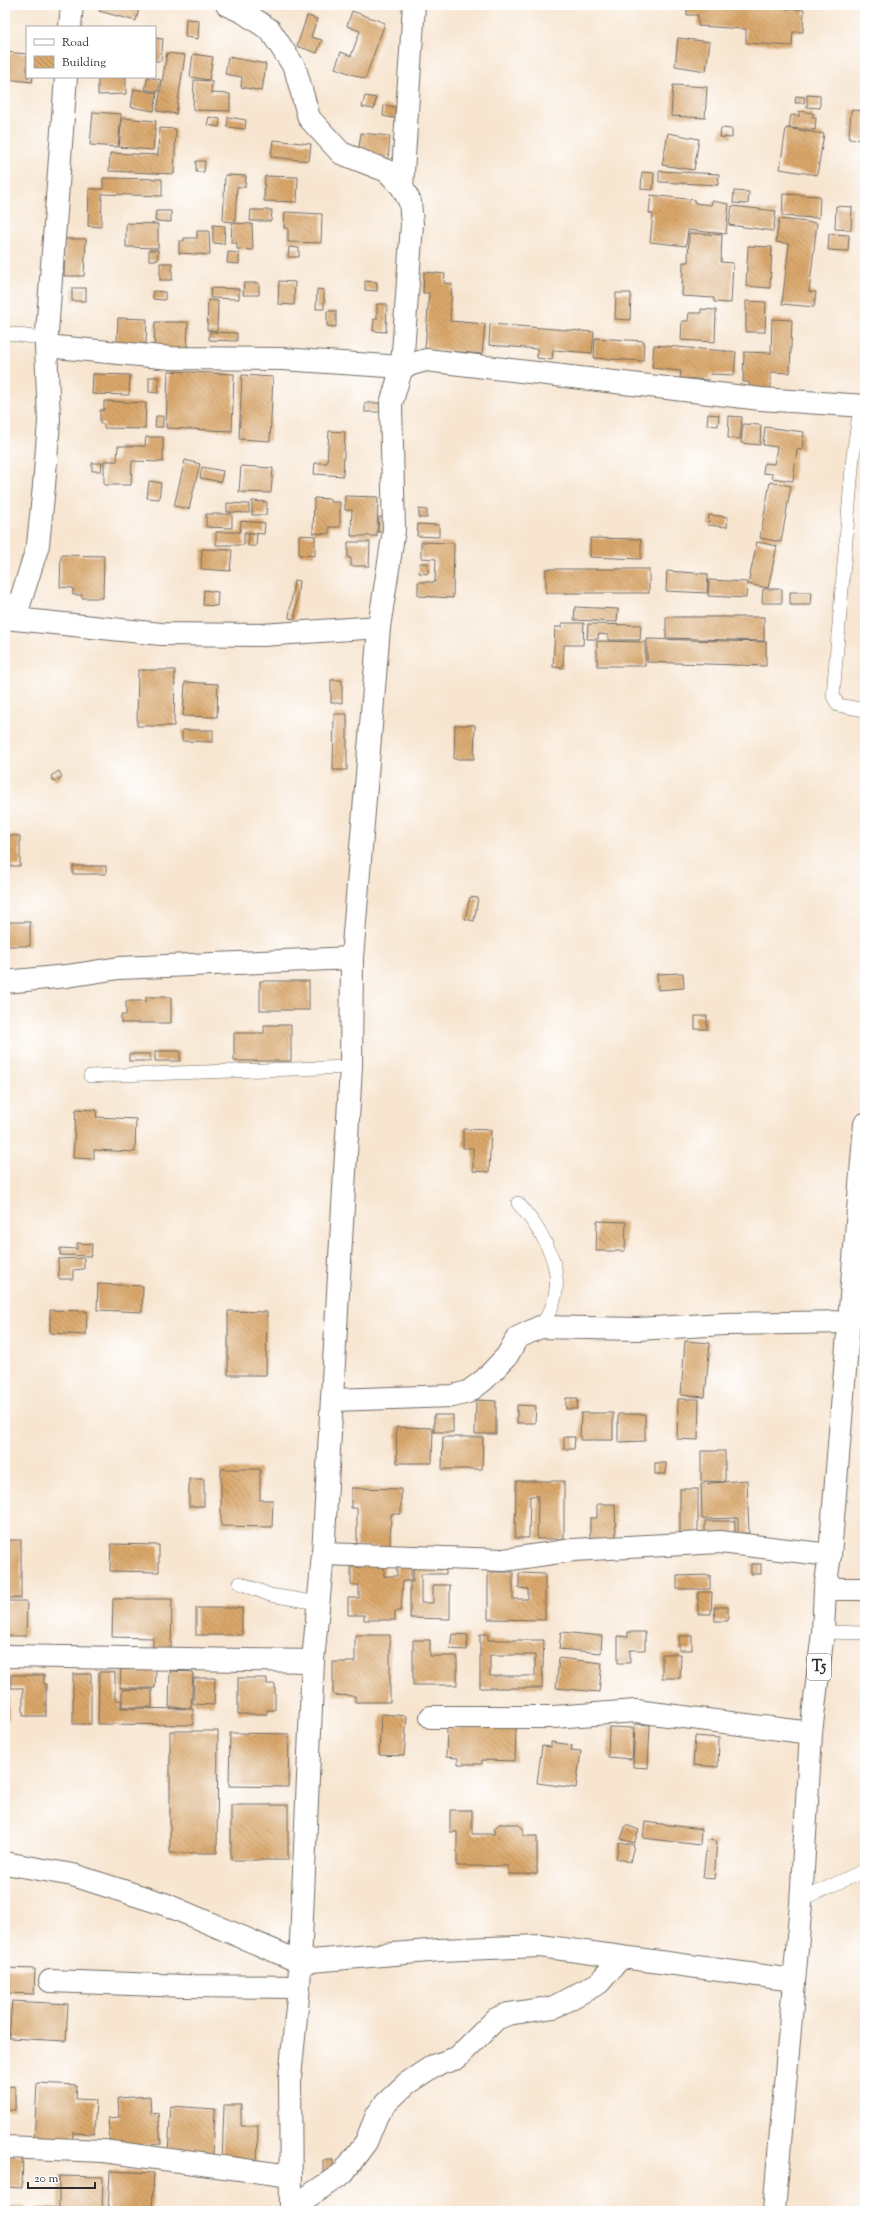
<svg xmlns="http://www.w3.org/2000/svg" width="870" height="2216" font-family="'Sorts Mill Goudy',serif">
<defs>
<pattern id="building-back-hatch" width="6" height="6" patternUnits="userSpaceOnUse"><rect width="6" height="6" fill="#daa76b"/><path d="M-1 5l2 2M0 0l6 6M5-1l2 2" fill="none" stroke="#b18858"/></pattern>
</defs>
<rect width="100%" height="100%" fill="#fff"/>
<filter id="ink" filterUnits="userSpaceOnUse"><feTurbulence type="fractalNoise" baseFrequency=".025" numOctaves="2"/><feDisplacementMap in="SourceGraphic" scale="8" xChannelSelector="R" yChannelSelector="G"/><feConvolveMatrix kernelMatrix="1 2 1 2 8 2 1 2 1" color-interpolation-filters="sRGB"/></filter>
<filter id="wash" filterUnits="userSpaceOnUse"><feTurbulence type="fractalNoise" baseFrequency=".012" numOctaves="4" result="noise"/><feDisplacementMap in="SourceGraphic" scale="16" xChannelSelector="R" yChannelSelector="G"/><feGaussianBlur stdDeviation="0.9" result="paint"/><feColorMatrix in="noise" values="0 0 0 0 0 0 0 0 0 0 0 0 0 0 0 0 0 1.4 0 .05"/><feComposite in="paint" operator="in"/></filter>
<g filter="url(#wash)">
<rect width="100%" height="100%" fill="#f7e5d0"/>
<g id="blocks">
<g fill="url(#building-back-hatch)" fill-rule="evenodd">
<polygon points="101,5 140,5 136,21 99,11"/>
<polygon points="687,5 746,5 746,7 763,8 763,5 786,5 786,9 804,10 803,32 793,32 792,46 746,43 746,29 698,26 698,15 687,15"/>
<polygon points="352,11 385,23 365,79 335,68 341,52 351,56 360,31 347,26"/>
<polygon points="307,16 317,19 311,37 322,40 317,53 297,46"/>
<polygon points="186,19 199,20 198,39 185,37"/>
<polygon points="155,38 163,39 161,61 155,61"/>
<polygon points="678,38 710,42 706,71 675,66"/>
<polygon points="5,52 27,54 27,77 33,77 32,82 5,79"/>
<polygon points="167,53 185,55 176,114 157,111"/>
<polygon points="193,54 213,57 209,80 190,77"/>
<polygon points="228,57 266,64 262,91 241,87 242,77 225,74"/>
<polygon points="98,77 126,77 126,94 98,95"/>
<polygon points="148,77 161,80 158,92 145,89"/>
<polygon points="194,80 212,81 211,93 230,94 230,111 193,110"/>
<polygon points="673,85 707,87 705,118 671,116"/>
<polygon points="134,89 157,93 154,111 131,107"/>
<polygon points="807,95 820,96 820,108 807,107"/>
<polygon points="365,96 376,98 374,109 362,107"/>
<polygon points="796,96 805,97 804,103 795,103"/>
<polygon points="384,105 405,109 403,120 383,116"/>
<polygon points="851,110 865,111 865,140 849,139"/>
<polygon points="799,111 813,113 813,118 816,118 815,130 789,128 791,115 799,116"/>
<polygon points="93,112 121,114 118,147 90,145"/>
<polygon points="209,117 220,119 219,127 207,125"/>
<polygon points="228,117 246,120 245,129 227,127"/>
<polygon points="122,118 156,121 153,150 119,147"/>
<polygon points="159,128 176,129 174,174 109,171 110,153 158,155"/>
<polygon points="721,128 732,129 732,138 720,137"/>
<polygon points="786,128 824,134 817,175 780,169"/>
<polygon points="361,133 390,136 388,159 358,155"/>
<polygon points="668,133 699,139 694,170 662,165"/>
<polygon points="273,140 311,144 309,161 271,157"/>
<polygon points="196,161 205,161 204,172 196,172"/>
<polygon points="659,171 719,174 718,185 659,182"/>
<polygon points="642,172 654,173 653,190 641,189"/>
<polygon points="225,175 246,176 245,187 237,187 235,222 223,221"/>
<polygon points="265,176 298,177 297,202 264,201"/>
<polygon points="103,178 162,179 162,196 102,194 101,227 88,226 89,189 103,189"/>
<polygon points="734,191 749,192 748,204 733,203"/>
<polygon points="783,194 820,196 819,218 782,216"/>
<polygon points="651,195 695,200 695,203 711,205 712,201 729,204 726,234 688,230 686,246 650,242 653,214 649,213"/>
<polygon points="732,206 776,211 773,231 729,225"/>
<polygon points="836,206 852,207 851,230 835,229"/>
<polygon points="251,210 272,210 271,221 250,221"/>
<polygon points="156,211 171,211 171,222 155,221"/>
<polygon points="285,212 322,214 321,243 288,242 288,228 284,228"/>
<polygon points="779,219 817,223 809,292 816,292 814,307 782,304 789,244 776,242"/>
<polygon points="126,223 158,224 158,248 126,247"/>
<polygon points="232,223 252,224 253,250 237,249 237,243 231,243"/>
<polygon points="213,225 225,226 224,244 213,243"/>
<polygon points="197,231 209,231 210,255 179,253 179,241 184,241 184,238 197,238"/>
<polygon points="689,233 722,235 721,262 733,263 731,303 714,302 714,298 682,296 683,262 688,262"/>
<polygon points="829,234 849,235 848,251 828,250"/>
<polygon points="65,239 86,239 84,276 64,276"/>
<polygon points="748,246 772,247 770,288 746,286"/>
<polygon points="289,247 299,248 299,257 288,257"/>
<rect x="149" y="250" width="9" height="10"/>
<polygon points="228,252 239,253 239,264 227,263"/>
<rect x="160" y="263" width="12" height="17"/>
<polygon points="424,272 445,274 444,283 452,284 450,321 485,324 482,354 425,349 429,293 423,293"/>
<polygon points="279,281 295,282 294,305 278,304"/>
<polygon points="365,281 377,282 377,291 365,290"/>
<polygon points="244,283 259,283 259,295 243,295"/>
<rect x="72" y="288" width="14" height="13"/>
<polygon points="211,288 239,289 239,299 210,298"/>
<polygon points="317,289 324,290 324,309 316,309"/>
<polygon points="153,291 165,292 165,300 153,299"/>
<polygon points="616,293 631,293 630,320 615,319"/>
<polygon points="208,300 218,301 217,331 207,330"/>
<polygon points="746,301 766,302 765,332 746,332"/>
<polygon points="377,304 387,304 386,332 373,331 374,319 377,319"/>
<polygon points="701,309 716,310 715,342 681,340 682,321 688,321 689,313 701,313"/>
<polygon points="327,311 336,311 336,327 327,326"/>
<polygon points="118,318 147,319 146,344 117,343"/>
<polygon points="772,319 792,320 790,373 771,372 771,391 749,391 749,382 743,382 744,352 771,353"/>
<polygon points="155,322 188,322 187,350 154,349"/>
<polygon points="490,324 594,332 592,353 553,350 552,360 537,358 538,349 489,345"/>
<polygon points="209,332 237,333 237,341 209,340"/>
<polygon points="595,338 644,341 643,361 594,358"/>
<polygon points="654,345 736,352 734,375 710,374 709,380 680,378 681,371 652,368"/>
<polygon points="168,371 234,374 232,431 166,428"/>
<polygon points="93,374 130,375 129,395 92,394"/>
<polygon points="242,375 273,377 270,441 239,439"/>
<polygon points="149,377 159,377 158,393 149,392"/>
<polygon points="104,401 146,403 145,429 104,428 104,424 100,424 100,410 104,410"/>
<rect x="365" y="403" width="16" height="9"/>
<polygon points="708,414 719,415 718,426 707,425"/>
<polygon points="156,416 163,416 163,427 155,427"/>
<polygon points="729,416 742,417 740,439 728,438"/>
<polygon points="743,424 761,425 760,445 741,443"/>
<polygon points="765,427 804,432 802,450 797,449 793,481 772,478 773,474 763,473 764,463 774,464 777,447 763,445"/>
<polygon points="329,431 345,432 343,476 314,474 315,463 327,463"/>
<polygon points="146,437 163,437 163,462 132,461 131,485 104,485 104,461 117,461 118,446 145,446"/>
<polygon points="185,460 200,464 189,509 174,506"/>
<polygon points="92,463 102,463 101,471 92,471"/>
<polygon points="241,466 273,468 271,493 239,492"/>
<polygon points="202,467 223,471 221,482 200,478"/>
<polygon points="149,481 161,483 159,499 147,498"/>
<polygon points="770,482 791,486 781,542 760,538"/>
<polygon points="345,496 378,497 377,536 351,536 352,510 345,510"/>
<polygon points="314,498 330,499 330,502 340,502 340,527 329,527 329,534 313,533"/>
<polygon points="252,501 267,502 266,515 252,515"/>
<polygon points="227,503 249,504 249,513 227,512"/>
<polygon points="419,509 427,510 427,518 419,518"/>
<polygon points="206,514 232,514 232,528 206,527"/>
<polygon points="709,515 728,517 727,527 708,525"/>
<polygon points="379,517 389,517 388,532 378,532"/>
<polygon points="241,521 265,523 264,534 244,532 244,545 216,545 216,532 240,532"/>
<polygon points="418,524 439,525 439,537 417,536"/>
<polygon points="249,534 257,534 256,546 248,546"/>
<polygon points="299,535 315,536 315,556 299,555"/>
<polygon points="590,538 641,539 641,559 590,557"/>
<polygon points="348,542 370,542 369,566 351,566 351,558 348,558"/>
<polygon points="421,542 454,543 453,598 418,596 418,582 435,582 436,559 421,558"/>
<polygon points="757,542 777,546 768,588 748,584"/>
<polygon points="202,549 232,550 230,571 201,569"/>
<polygon points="61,555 104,556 103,598 82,598 82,595 73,595 73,588 60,587"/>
<polygon points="420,563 428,563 428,574 419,573"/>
<rect x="546" y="569" width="103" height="24"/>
<polygon points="667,571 708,574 707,593 666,591"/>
<polygon points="294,580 299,581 295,619 289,618"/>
<polygon points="709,580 747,582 746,598 708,596"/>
<polygon points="763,589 782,589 782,603 762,603"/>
<polygon points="204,590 218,592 217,606 203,605"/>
<polygon points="790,592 812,592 811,605 790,605"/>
<polygon points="575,607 618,609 617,622 574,620"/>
<polygon points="666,617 764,617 764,641 666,638"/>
<polygon points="562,623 584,623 583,645 564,645 563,668 553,667 555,627 562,627"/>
<polygon points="588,624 641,625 640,640 608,640 608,635 598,634 598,639 587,639"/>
<polygon points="647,639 766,642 766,666 647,662"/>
<polygon points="597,641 645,642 645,666 597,666"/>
<polygon points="138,670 175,670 174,726 137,726"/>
<rect x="331" y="680" width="11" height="23"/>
<polygon points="185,682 218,684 217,717 183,716"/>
<polygon points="334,714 347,714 347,770 333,770"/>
<polygon points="455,725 475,725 474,759 454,759"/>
<polygon points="182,730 213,730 213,742 182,741"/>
<polygon points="59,771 62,777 54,782 51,776"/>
<polygon points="5,835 20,836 20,866 5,866"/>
<rect x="73" y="866" width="33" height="8"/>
<polygon points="470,897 478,898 474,921 465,919"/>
<rect x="5" y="922" width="25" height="24"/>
<polygon points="683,973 684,988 658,990 657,974"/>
<rect x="260" y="981" width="49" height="29"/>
<polygon points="146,997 171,997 171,1023 121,1023 121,1015 126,1015 126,1001 146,1001"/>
<rect x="695" y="1016" width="12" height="13"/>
<polygon points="264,1025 291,1025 291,1061 234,1061 234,1033 264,1033"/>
<rect x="155" y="1051" width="25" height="10"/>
<rect x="129" y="1054" width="21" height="7"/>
<polygon points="76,1109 97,1110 96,1117 136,1119 135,1152 94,1150 94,1159 73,1158"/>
<polygon points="463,1129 491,1130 489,1172 473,1171 473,1148 463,1148"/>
<polygon points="597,1221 626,1222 625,1251 596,1251"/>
<polygon points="77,1243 92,1244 91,1256 60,1255 60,1248 77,1249"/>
<polygon points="84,1258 84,1269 73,1270 73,1279 59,1279 58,1259"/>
<polygon points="98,1284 143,1286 142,1312 97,1310"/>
<polygon points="50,1310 87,1311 86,1335 50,1333"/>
<polygon points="228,1311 267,1312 266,1375 228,1375"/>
<polygon points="685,1341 710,1343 705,1397 681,1395"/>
<polygon points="566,1398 578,1398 577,1409 566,1409"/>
<polygon points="678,1399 699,1399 698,1440 677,1439"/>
<polygon points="476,1400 496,1401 496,1434 475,1434"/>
<polygon points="517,1405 536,1406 535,1423 517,1423"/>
<polygon points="581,1413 613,1413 613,1440 580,1440"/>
<polygon points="618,1414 645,1414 645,1441 618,1442"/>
<rect x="434" y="1415" width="19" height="17"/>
<polygon points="396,1427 433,1428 432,1463 397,1463"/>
<polygon points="443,1437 483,1437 482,1469 442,1469"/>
<polygon points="564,1437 575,1437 574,1449 564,1449"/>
<polygon points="701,1451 725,1451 725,1482 701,1481"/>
<rect x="655" y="1463" width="11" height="11"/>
<polygon points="221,1469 260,1469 260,1500 273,1500 272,1527 221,1526"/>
<rect x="189" y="1479" width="15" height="27"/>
<polygon points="747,1480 749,1533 738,1533 738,1518 702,1519 701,1484"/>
<polygon points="516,1481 564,1481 564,1539 537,1539 538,1496 530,1496 529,1538 515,1538"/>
<polygon points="351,1488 401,1489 401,1514 391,1514 390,1547 357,1546 357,1508 351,1508"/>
<rect x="680" y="1489" width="18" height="45"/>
<polygon points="597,1504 615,1504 616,1540 590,1540 590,1518 597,1518"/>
<rect x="705" y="1521" width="30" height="14"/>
<rect x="5" y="1540" width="16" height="58"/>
<polygon points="111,1544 159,1545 159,1572 110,1571"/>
<polygon points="362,1561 384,1561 384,1576 397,1576 397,1563 411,1563 411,1581 403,1581 401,1611 395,1611 395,1620 364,1620 364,1615 348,1615 348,1598 359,1598 359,1585 351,1585 351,1567 362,1567"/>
<polygon points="413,1564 446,1564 446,1574 421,1574 421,1603 433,1603 433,1585 450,1585 450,1619 410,1618 410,1582 413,1582"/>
<rect x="751" y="1564" width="10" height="10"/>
<polygon points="488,1572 513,1572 513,1599 528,1599 528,1589 519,1588 519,1573 545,1574 545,1620 488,1619"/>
<polygon points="710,1575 710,1589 677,1589 677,1576"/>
<polygon points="698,1592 712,1592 711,1614 698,1614"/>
<polygon points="113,1599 172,1599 171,1651 153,1651 153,1638 112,1637"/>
<polygon points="5,1601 27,1601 26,1636 5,1636"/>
<polygon points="714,1607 728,1607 728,1621 715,1621"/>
<rect x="196" y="1608" width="46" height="27"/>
<polygon points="561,1632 602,1636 601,1653 559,1649"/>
<polygon points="628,1632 645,1632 645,1650 630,1650 630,1663 618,1663 618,1636 628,1637"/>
<polygon points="452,1634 468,1635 467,1650 450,1649"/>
<path d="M 480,1634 L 488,1634 L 488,1640 L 544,1640 L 542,1688 L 480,1688 ZM 490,1655 L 535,1655 L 535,1676 L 490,1676 Z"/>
<polygon points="355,1635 390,1635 390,1702 355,1702 355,1696 333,1695 333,1662 355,1662"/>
<rect x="679" y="1636" width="13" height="14"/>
<polygon points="413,1640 430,1640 430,1656 457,1656 457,1685 413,1685"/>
<polygon points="662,1654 681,1654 680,1678 662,1678"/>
<polygon points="559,1658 602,1663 599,1692 556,1688"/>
<polygon points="121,1667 156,1668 155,1688 120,1688"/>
<polygon points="170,1671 193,1672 191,1708 169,1707"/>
<polygon points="99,1672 115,1672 115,1700 121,1700 121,1708 193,1709 193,1725 98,1724"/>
<rect x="5" y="1673" width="4" height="46"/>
<rect x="73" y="1674" width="18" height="50"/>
<polygon points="11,1675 44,1675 44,1684 46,1684 46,1716 23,1716 23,1688 11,1688"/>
<polygon points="194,1678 215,1678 214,1705 193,1704"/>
<polygon points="238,1678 267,1678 267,1684 275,1684 275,1710 267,1710 267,1714 238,1714"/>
<polygon points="152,1689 152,1707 122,1707 122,1690"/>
<polygon points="381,1714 407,1716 404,1756 379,1755"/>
<polygon points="635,1724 650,1725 648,1768 633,1767"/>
<polygon points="484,1726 516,1727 515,1761 482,1760 482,1764 458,1764 458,1758 446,1757 447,1728 483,1728"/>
<polygon points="609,1727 634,1728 632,1759 608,1757"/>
<polygon points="170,1731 218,1731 217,1853 170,1853"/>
<polygon points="230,1733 289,1734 288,1787 229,1786"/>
<polygon points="695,1736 719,1738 718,1767 693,1765"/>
<polygon points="551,1742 572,1745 571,1750 581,1751 576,1788 537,1783 542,1746 551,1747"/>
<rect x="231" y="1805" width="57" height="55"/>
<polygon points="450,1810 472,1810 472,1834 494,1834 495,1828 499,1824 517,1824 523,1828 523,1836 537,1836 537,1874 508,1874 508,1866 457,1866 457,1832 450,1832"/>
<polygon points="645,1822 701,1829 700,1845 643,1838"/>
<polygon points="626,1825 639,1830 634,1843 621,1839"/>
<polygon points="707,1840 717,1841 714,1879 703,1878"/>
<polygon points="619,1842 634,1845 630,1862 616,1858"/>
<polygon points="6,1968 35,1969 34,1994 5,1993"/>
<polygon points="12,2001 68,2004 66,2041 9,2038"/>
<polygon points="37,2083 77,2085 76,2099 96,2100 94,2134 73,2133 72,2145 34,2143"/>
<polygon points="15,2086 15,2110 5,2110 5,2087"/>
<polygon points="150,2096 151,2114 158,2113 161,2144 110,2147 108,2118 119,2117 118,2098"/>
<polygon points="224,2105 241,2105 241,2126 258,2126 257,2164 222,2163"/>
<polygon points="171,2106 215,2109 213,2154 168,2152"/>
<polygon points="5,2154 23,2155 22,2188 5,2187"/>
<polygon points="323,2160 333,2160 333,2175 323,2174"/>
<polygon points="110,2171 154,2173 152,2211 108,2211"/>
<polygon points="59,2176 103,2177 102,2211 35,2211 35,2207 59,2208"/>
<rect x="5" y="2206" width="20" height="5"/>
</g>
</g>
</g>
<g filter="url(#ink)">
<use href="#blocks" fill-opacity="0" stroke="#726c65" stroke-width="1"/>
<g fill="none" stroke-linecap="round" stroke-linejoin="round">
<defs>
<g id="service">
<polyline points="5,333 47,339"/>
<polyline points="860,407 853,456 833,696 838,705 865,710"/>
<polyline points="90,1076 351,1067"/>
<path d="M 518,1203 C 541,1230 567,1268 552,1306 C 550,1313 544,1320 540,1327"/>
<polyline points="240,1583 270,1595 319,1603"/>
<polyline points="823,1632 865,1633"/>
<polyline points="801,1900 865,1870"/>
</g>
<g id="minor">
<polyline points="70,27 72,5"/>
<polyline points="402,187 414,5"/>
<polyline points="46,346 171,358 282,359 402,367 412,224 410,202 402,187 387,171 341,153 309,118 295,68 270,30 243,12 227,5"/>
<polyline points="5,618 161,634 262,635 379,627"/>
<polyline points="15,618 38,545 44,486 49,421 46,346 66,77"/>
<polyline points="5,982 67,976 119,968 352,958"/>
<polyline points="332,1400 453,1396 468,1392 484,1380 507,1356 517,1338 540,1327 637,1329 725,1324 849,1322"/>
<polyline points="323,1554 504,1560 573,1550 720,1542 830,1555"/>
<polyline points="825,1589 865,1589"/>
<polyline points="5,1656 313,1661"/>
<polyline points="431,1717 553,1717 636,1711 811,1733"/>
<polyline points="5,1863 73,1875 167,1905 300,1962 440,1950 540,1946 794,1980"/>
<polyline points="50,1981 185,1986 299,1987"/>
<polyline points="5,2147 103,2151 291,2176"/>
<polyline points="291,2208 343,2173 366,2142 377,2115 385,2104 406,2084 433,2066 457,2058 496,2019 508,2014 554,2007 599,1983 621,1957"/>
<polyline points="291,2211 290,2077 299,1987 313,1661 323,1554 351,1067 352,958 379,627 394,530 391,404 402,367 426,360 761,399 865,406"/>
</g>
<polyline id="trunk" points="774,2211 801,1903 811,1733 823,1632 825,1589 830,1555 865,1124"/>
</defs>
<use href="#service" stroke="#726c65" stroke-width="14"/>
<use href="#minor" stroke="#726c65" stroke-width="24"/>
<use href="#trunk" stroke="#726c65" stroke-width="24"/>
<use href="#service" stroke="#fff" stroke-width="13"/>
<use href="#minor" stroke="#fff" stroke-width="22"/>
<use href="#trunk" stroke="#fff" stroke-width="22"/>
</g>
</g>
<g text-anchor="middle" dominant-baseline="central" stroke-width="3.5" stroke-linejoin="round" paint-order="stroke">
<rect fill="#fff" stroke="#6b6b6b" stroke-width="1" x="807" y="1654" width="24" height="26" rx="3"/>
<g font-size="15" font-weight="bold" fill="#2b2b2b">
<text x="819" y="1667">T5</text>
</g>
</g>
<rect width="870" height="2216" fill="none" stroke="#fff" stroke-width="20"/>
<rect x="26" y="26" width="130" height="52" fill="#ffffff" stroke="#aaaaaa"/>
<rect x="34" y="39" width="20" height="6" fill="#ffffff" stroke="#aaaaaa"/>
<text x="62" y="46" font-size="12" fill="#2b2b2b">Road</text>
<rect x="34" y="56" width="20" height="12" fill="url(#building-back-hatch)" stroke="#aaaaaa"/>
<text x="62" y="66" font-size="12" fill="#2b2b2b">Building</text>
<path d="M28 2182v6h67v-6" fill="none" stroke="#2b2b2b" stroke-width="2"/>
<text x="34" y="2182" font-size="12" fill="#2b2b2b" stroke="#ffffff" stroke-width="3" paint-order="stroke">20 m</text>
</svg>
